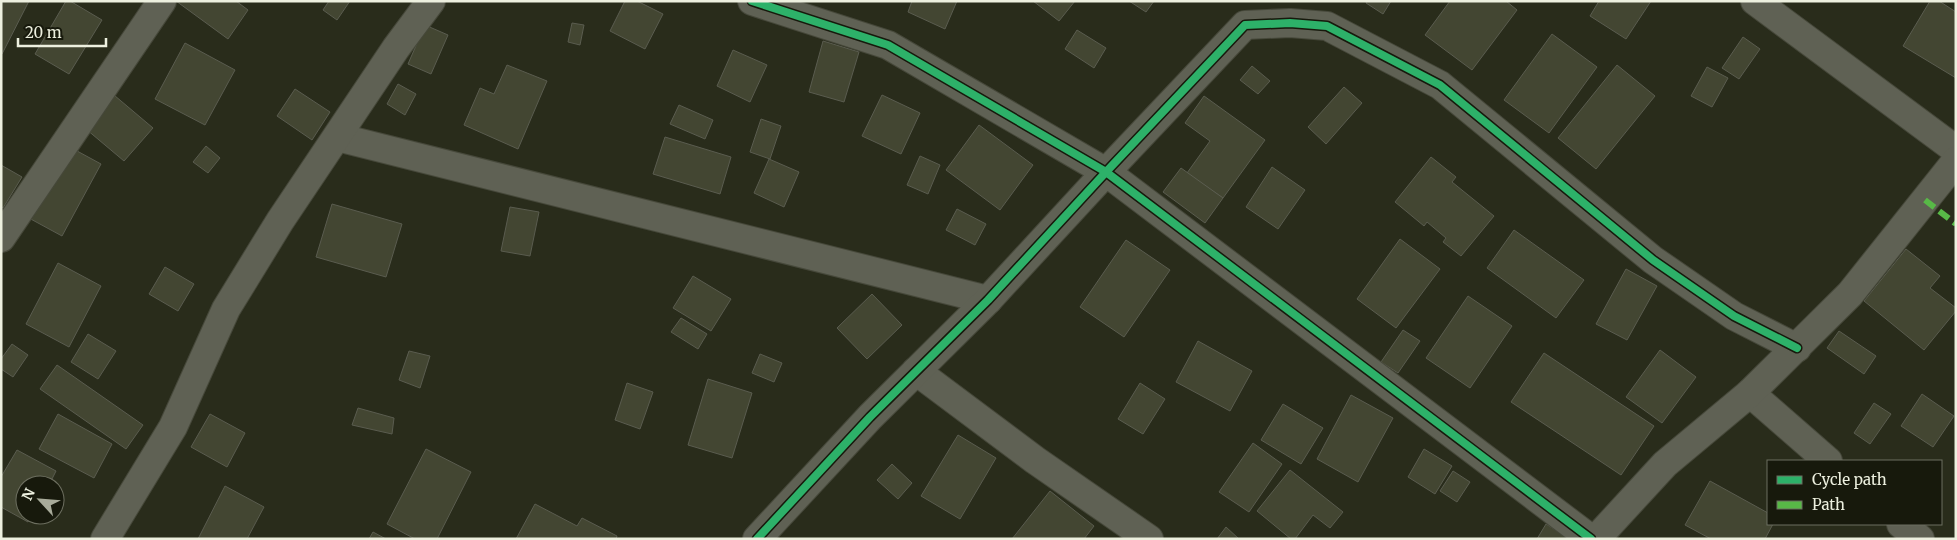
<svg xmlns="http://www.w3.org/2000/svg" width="1957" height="540" font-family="Merriweather,serif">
<rect width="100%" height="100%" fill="#292c1b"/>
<g fill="#434632" stroke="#5a5c4f">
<polygon points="1,1 29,1 2,54 1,53"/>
<polygon points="66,1 70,1 102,20 69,74 35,54"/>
<polygon points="176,1 236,1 248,10 228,39"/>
<polygon points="329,1 350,1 337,20 323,10"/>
<polygon points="625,1 637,1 663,14 645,49 610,31"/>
<polygon points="912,1 957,1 945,29 908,12"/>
<polygon points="1033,1 1075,1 1059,21"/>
<polygon points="1129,1 1154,1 1146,12"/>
<polygon points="1367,1 1391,1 1383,14 1366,3"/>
<polygon points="1450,1 1506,1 1517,10 1472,70 1425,35"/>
<polygon points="1599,1 1651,1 1626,39 1590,16"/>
<polygon points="1930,1 1939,1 1956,12 1956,78 1903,46"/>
<polygon points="572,23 584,25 580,45 568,42"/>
<polygon points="425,25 448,35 431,74 408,64"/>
<polygon points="1077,30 1106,48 1094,68 1065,49"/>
<polygon points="1552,34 1597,67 1549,133 1504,100"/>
<polygon points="1743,37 1760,49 1739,79 1722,68"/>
<polygon points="823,41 859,52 844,102 809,92"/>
<polygon points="185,43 235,70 205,125 155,99"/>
<polygon points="733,50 767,65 750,102 717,86"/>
<polygon points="507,65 547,81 518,149 464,125 480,88 494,94"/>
<polygon points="1617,65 1655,96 1596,169 1558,138"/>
<polygon points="1252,66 1270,81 1258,94 1240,80"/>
<polygon points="1707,67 1728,78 1712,107 1691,96"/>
<polygon points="398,84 416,94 405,115 387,104"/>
<polygon points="1344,87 1362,103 1326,144 1308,127"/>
<polygon points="295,89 330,112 312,140 277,116"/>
<polygon points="108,90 153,128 124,161 80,124"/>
<polygon points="882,95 920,113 901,154 862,136"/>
<polygon points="1204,96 1265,140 1223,198 1187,173 1210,141 1185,123"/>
<polygon points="679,105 713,120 705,139 670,124"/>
<polygon points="761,119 781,126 770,159 750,152"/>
<polygon points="979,125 1033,165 1000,210 946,170"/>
<polygon points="665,137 731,157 720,194 653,174"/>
<polygon points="66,145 101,164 62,236 27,217"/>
<polygon points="206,146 220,158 208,173 193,162"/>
<polygon points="920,156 940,165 928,194 907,185"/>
<polygon points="1431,157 1456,177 1452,182 1494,216 1461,256 1443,242 1446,238 1427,222 1424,226 1395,202"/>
<polygon points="769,159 799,172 784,207 754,193"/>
<polygon points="1,165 22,177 3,208 1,207"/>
<polygon points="1272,167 1305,190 1278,229 1246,207"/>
<polygon points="1181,168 1223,198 1205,223 1163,192"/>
<polygon points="332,204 402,224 386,277 316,257"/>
<polygon points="510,207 539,212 530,256 501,251"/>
<polygon points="957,209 986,224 975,245 946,230"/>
<polygon points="1514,230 1584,280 1556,318 1487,268"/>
<polygon points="1400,239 1440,269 1396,328 1357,299"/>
<polygon points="1126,240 1170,270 1124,337 1080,307"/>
<polygon points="1906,249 1940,276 1930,288 1956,308 1956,311 1924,350 1864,301"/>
<polygon points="58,263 101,286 69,347 26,324"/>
<polygon points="165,267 194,284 178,311 149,294"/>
<polygon points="1626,269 1657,286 1627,340 1596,324"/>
<polygon points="693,276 731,299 711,331 673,308"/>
<polygon points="872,294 902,325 867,359 837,328"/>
<polygon points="1468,296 1512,326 1470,388 1426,358"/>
<polygon points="681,318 707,334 698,349 671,332"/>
<polygon points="1403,330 1420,341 1398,373 1381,362"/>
<polygon points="1839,331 1876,356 1864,374 1827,348"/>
<polygon points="88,334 116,351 98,379 71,362"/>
<polygon points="1198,341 1252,371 1230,411 1176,382"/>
<polygon points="12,344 28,355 13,377 1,369 1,359"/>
<polygon points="1660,350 1696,377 1662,423 1626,397"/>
<polygon points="409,351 430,356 420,388 399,380"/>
<polygon points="1544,353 1654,426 1621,475 1511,402"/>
<polygon points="760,354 782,363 774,382 752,373"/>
<polygon points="57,365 143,425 126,449 40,389"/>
<polygon points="708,379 752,393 732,458 688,445"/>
<polygon points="627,383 653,392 640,429 615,420"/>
<polygon points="1140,383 1165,399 1143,434 1118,419"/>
<polygon points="1922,394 1954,416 1933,447 1901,426"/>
<polygon points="1351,395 1393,418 1358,482 1317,459"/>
<polygon points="1874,403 1891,414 1870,444 1854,433"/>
<polygon points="1283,404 1323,428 1301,464 1261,440"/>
<polygon points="358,408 394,418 392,434 352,425"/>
<polygon points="58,414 112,444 94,478 39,449"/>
<polygon points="210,414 245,433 227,467 191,447"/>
<polygon points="958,435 996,458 960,519 921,496"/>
<polygon points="1253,443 1282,464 1249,512 1219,492"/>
<polygon points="426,449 471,472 437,539 415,539 387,524"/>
<polygon points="1424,449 1452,466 1435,494 1408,477"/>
<polygon points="17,450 56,471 49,485 25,485 25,515 32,515 28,522 1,507 1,477"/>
<polygon points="892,464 912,483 898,499 877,480"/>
<polygon points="1290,470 1343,512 1330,528 1313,515 1295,539 1291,539 1257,511"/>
<polygon points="1453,471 1470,482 1457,502 1440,491"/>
<polygon points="1710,481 1768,513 1768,524 1773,524 1765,539 1711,539 1685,525"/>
<polygon points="225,486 264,507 247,539 198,539"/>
<polygon points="1050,491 1094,526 1084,539 1012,539"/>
<polygon points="535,504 577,526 582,518 617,536 616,539 516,539"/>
<polygon points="1546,524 1570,539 1537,539"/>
<polygon points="1226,527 1239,539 1217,539"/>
<polygon points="373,532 386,539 369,539"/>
</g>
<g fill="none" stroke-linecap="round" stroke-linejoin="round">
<defs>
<g id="street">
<polyline points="752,1 888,45 1106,172 1591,539"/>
<polyline points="1755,1 1956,150"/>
<polyline points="337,137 988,300"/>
<polyline points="1,238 162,1"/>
<polyline points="916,371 1035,460 1149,539"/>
<polyline points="1750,393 1828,461"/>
<polyline points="1901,524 1920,539"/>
<polyline points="105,539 173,427 226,309 280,221 396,48 431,1"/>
<polyline points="757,539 870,417 988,300 1106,172 1245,25 1290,23 1327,26 1440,85 1653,260 1734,316 1797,348"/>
<polyline points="1596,539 1665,464 1750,393 1850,294 1956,161"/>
</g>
</defs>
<use href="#street" stroke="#46483a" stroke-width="30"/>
<use href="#street" stroke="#5f6154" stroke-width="28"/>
<polyline stroke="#58b947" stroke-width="6" stroke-dasharray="12 6" stroke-linecap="butt" points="1925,200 1956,224"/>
<defs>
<g id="cycleway">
<polyline points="752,1 888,45 1106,172 1591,539"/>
<polyline points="757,539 870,417 988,300 1106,172 1245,25 1290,23 1327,26 1440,85 1653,260 1734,316 1797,348"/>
</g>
</defs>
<use href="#cycleway" stroke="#17190c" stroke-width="11"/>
<use href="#cycleway" stroke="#2db169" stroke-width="8"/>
</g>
<rect width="1957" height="540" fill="none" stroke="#edf0df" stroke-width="5"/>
<rect x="1767" y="460" width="175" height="65" fill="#17190c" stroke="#6d6f60"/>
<rect x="1777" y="476" width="25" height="8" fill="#2db169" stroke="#6d6f60"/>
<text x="1812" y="485" font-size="15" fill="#edf0df">Cycle path</text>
<rect x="1777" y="501" width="25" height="8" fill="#58b947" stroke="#6d6f60"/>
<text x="1812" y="510" font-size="15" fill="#edf0df">Path</text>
<g transform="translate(40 500) rotate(296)"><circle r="24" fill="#17190c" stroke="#6d6f60"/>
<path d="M0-4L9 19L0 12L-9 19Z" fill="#a8ab9a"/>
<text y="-8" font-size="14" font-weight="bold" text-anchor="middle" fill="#edf0df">N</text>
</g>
<path d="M18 38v8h88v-8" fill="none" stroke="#edf0df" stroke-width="2.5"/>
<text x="25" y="38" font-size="15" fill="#edf0df" stroke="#17190c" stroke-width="4" paint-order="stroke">20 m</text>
</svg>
